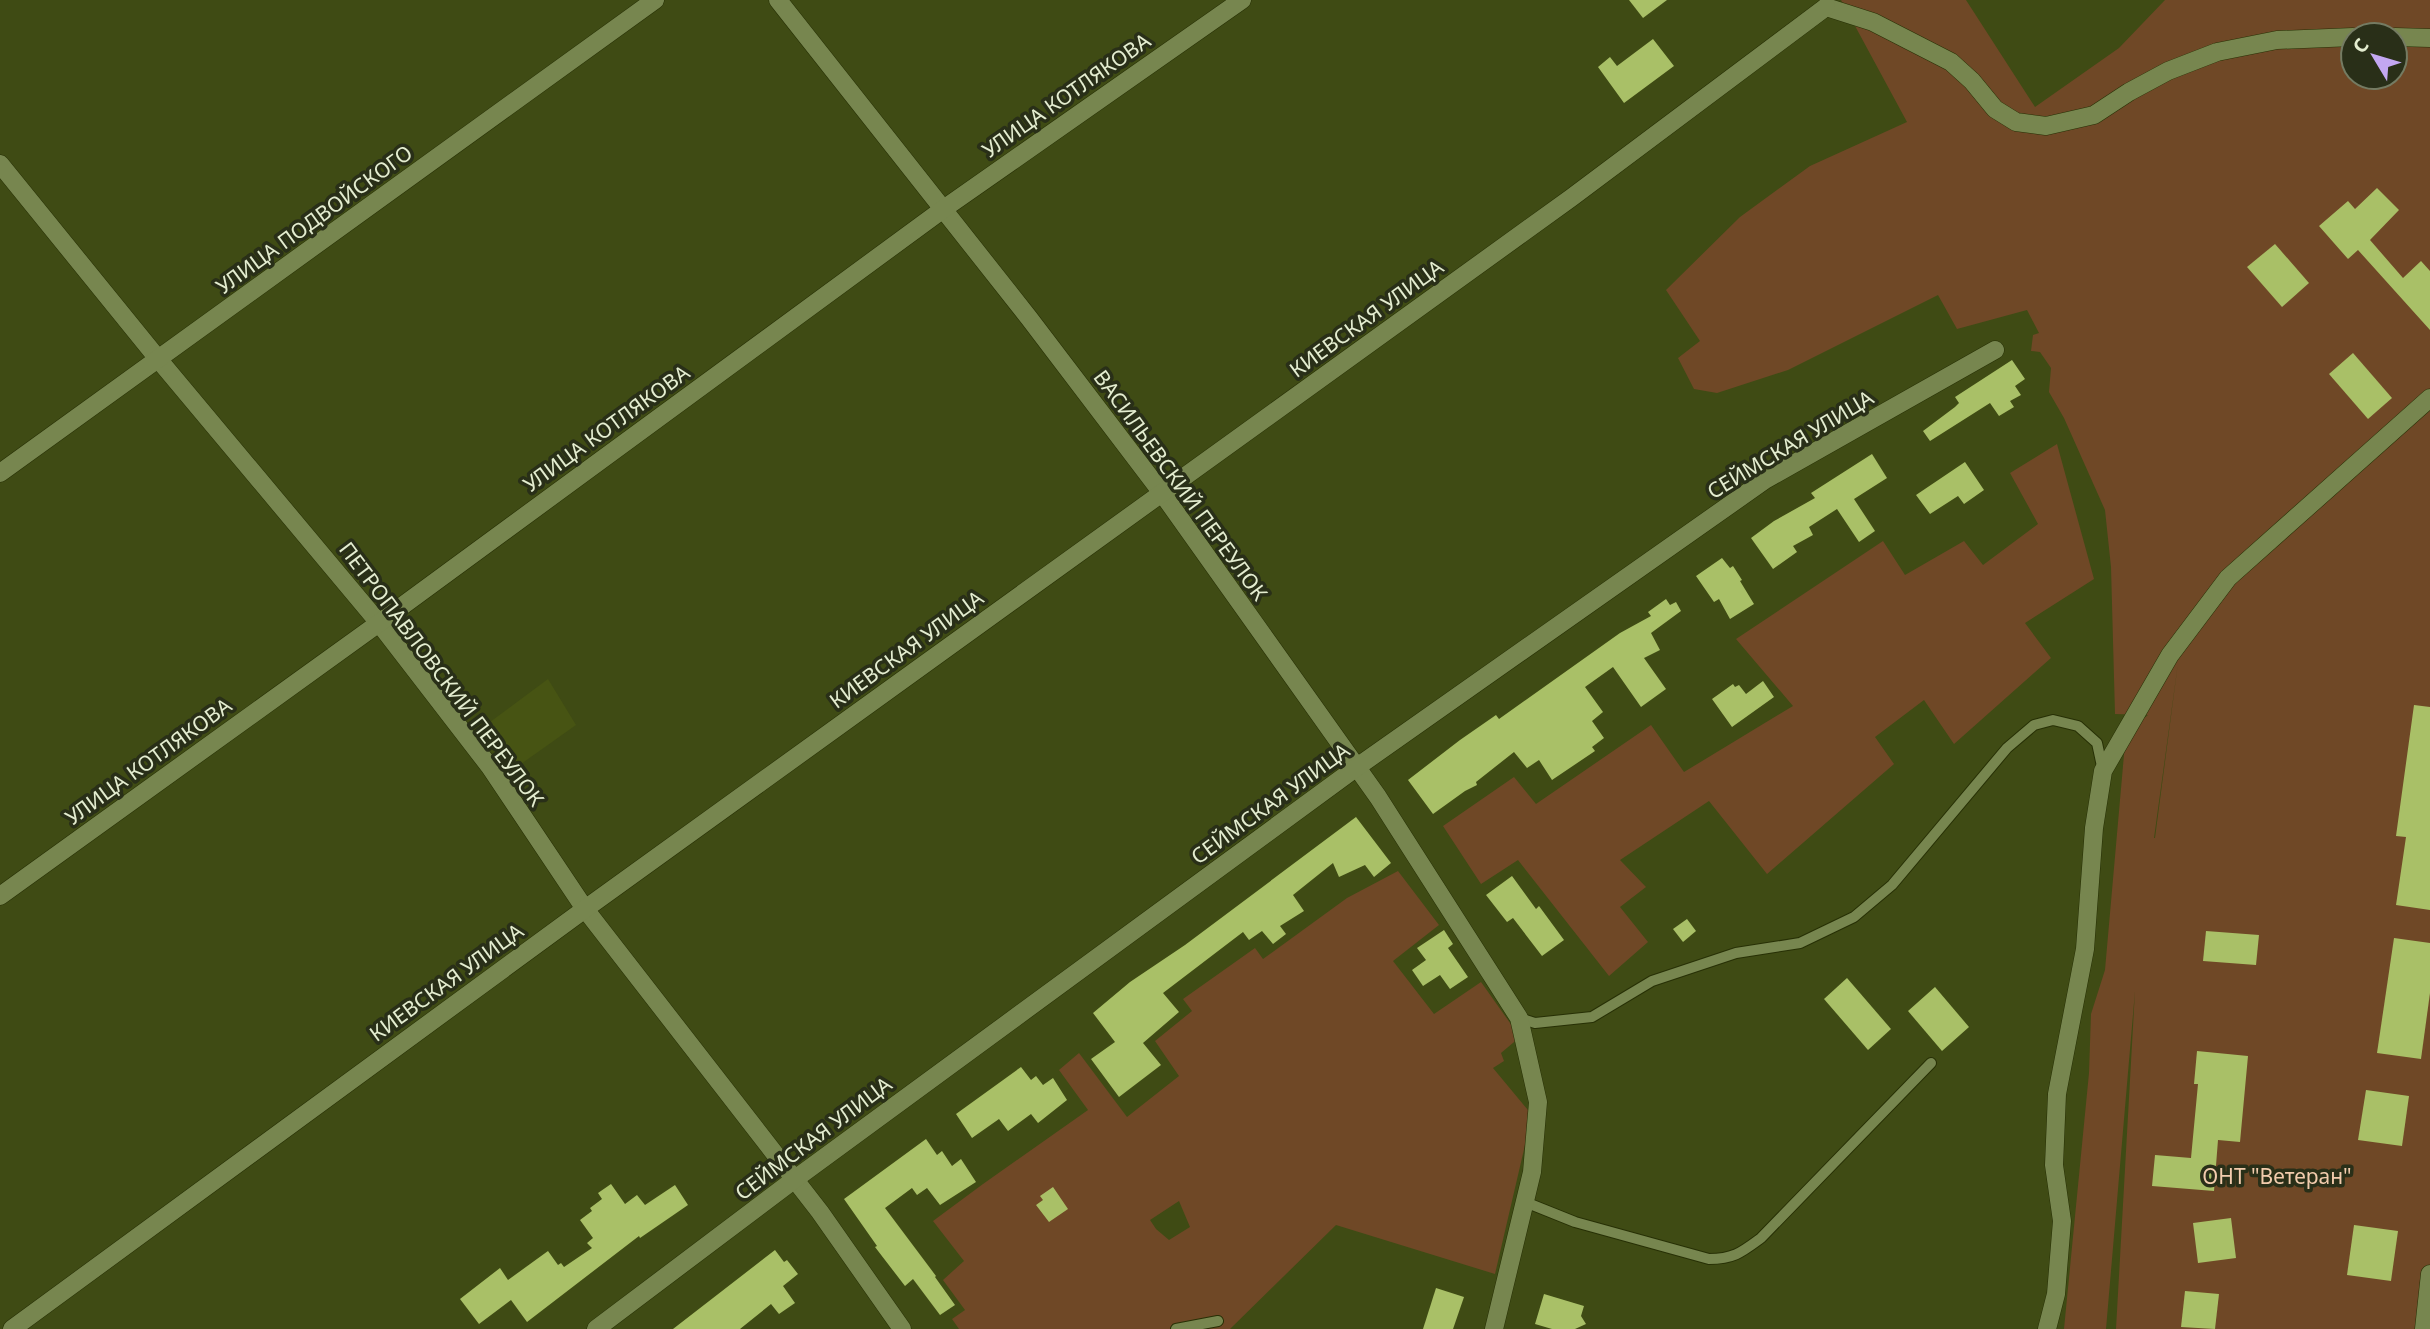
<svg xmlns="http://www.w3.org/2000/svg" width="2430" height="1329" font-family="'Noto Sans',sans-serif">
<rect width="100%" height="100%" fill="#3f4b14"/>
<polygon fill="#475413" points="548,679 576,725 514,769 482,728"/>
<g fill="#6f4826" fill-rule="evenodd">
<path d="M 1841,0 L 1966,0 L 2035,107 L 2119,48 L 2165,0 L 2430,0 L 2430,1329 L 2116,1329 L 2135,991 L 2106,1329 L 2064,1329 L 2089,1073 L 2091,1014 L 2105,970 L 2126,732 L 2148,715 L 2115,714 L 2111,567 L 2105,510 L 2064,418 L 2049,392 L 2051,368 L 2040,352 L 2031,351 L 2033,335 L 2039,333 L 2027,310 L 1957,329 L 1938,295 L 1788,370 L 1717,393 L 1694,389 L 1678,358 L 1700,341 L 1666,290 L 1740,217 L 1810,166 L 1907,122 ZM 2353,35 L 2395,35 L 2395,77 L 2353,77 ZM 2178,663 L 2155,838 L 2154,838 Z"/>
<polygon points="2057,444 2094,579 2025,623 2051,658 1954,744 1924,700 1875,737 1894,764 1767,874 1709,801 1620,860 1646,887 1620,907 1648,942 1609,976 1518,860 1481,884 1443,826 1514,777 1536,804 1651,725 1684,772 1793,706 1736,639 1883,541 1905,575 1964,541 1983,565 2038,524 2010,473"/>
<path d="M 1398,871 L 1439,925 L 1393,961 L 1434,1014 L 1481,982 L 1520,1037 L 1501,1053 L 1504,1061 L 1493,1068 L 1532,1115 L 1495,1274 L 1336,1225 L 1230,1329 L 959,1329 L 952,1319 L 965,1310 L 943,1280 L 964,1261 L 933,1221 L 983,1184 L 1088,1110 L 1059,1070 L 1079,1053 L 1127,1117 L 1179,1076 L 1155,1041 L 1192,1011 L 1183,999 L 1255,948 L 1263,959 L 1347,898 ZM 1179,1201 L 1190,1227 L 1169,1240 L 1156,1229 L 1150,1220 Z"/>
</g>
<g fill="#a9c067">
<polygon points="1629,0 1667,0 1643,18"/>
<polygon points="1653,39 1674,66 1624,103 1598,67 1610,57 1617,66"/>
<polygon points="2377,188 2399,210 2370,240 2403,278 2421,261 2430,271 2430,330 2358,250 2348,259 2319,226 2348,201 2355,209"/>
<polygon points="2275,244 2309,283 2282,307 2247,267"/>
<polygon points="2353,353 2392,398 2368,419 2329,374"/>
<polygon points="2012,360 2025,379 2015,386 2021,395 2010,401 2014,407 1999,416 1990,403 1930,441 1923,431 1955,407 1959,403 1955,397"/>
<polygon points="1872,454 1887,478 1854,499 1875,531 1859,542 1837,509 1809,527 1813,535 1793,546 1797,552 1773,569 1751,538 1774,521 1815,498 1811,493"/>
<polygon points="1965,462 1984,490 1964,504 1958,496 1930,514 1916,495"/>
<polygon points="1722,558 1730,568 1733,566 1742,580 1740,581 1754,604 1730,619 1719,599 1714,602 1696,576"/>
<polygon points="1666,599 1670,605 1676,602 1681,611 1651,633 1660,650 1644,658 1666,689 1641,707 1613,667 1585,687 1603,712 1592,721 1604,738 1592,747 1595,751 1552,780 1539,760 1527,768 1514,752 1476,782 1477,785 1465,791 1433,814 1408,780 1460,740 1496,715 1499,719 1620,633 1651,616 1648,612"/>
<polygon points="1763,681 1774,697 1732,727 1712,699 1733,684 1735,687 1739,685 1746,694"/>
<polygon points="2414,705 2430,707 2430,910 2396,905 2406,837 2396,836"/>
<polygon points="1356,817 1391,863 1374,877 1365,865 1339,877 1333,863 1293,895 1304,911 1280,926 1286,934 1273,944 1262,931 1249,940 1243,932 1163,993 1179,1012 1143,1043 1161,1065 1119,1097 1091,1059 1115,1042 1093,1013 1130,982 1185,945"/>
<polygon points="1512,876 1536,909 1539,906 1564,940 1542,956 1513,918 1507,922 1486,895"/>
<polygon points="1687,919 1696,931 1683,942 1673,929"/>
<polygon points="1444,930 1453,944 1448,948 1468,977 1450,989 1440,975 1423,986 1412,970 1426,960 1417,948"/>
<polygon points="2206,931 2259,935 2256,965 2203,961"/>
<polygon points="2394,938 2430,943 2430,993 2421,1059 2377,1053"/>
<polygon points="1847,978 1891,1029 1868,1050 1824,999"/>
<polygon points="1935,987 1969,1027 1942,1051 1908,1011"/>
<polygon points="2197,1051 2248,1056 2240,1142 2218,1140 2214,1191 2152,1186 2155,1155 2191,1158 2198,1084 2194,1084"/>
<polygon points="1021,1067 1031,1080 1036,1076 1043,1085 1053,1078 1067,1100 1038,1123 1031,1114 1008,1131 999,1119 972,1138 956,1114"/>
<polygon points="2366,1090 2409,1096 2402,1146 2358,1140"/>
<polygon points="926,1139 937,1155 942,1151 952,1166 961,1159 976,1182 940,1205 927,1188 917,1195 912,1188 885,1208 936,1276 935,1277 955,1305 940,1315 913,1279 905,1286 875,1247 877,1246 844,1199"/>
<polygon points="611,1184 625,1204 637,1195 645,1205 675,1185 688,1205 640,1238 639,1236 527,1322 511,1300 479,1324 460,1299 500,1268 508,1280 548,1251 558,1265 561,1263 564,1267 592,1248 587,1243 593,1238 580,1220 592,1211 590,1208 602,1199 598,1193"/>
<polygon points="1053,1187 1068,1209 1049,1222 1036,1205 1043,1200 1040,1196"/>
<polygon points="2231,1218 2236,1258 2198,1263 2193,1223"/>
<polygon points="2354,1225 2398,1231 2391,1281 2347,1275"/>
<polygon points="775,1250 784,1262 787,1260 798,1274 783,1286 795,1303 779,1314 771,1304 740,1329 673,1329"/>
<polygon points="1436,1288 1464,1297 1453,1329 1423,1329"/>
<polygon points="2185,1291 2219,1294 2215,1329 2181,1327"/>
<polygon points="1544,1294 1584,1306 1581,1316 1586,1324 1575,1329 1552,1329 1535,1324"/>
</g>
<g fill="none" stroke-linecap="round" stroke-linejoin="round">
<defs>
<g id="lane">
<polyline points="1519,1018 1535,1023 1592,1017 1652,981 1736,953 1800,943 1854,917 1892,885 2007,748 2034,725 2053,720 2078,726 2097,743 2103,771"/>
<path d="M 1525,1202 L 1575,1222 L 1709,1259 C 1734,1259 1742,1252 1761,1238 L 1931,1063"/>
<polyline points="1176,1329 1218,1321"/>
</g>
<g id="street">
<polyline points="778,0 1029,318 1162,493 1378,797 1519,1018 1538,1102 1532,1172 1494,1329"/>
<polyline points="1826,7 1873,22 1951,62 1972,81 1995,109 2016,122 2046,126 2094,115 2129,92 2168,71 2217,52 2277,40 2353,37"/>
<polyline points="2395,37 2430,38"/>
<polyline points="0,164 159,360 379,623 490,767 585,909 820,1212 902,1329"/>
<polyline points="0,473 655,0"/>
<polyline points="0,896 379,623 942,210 1242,0"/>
<polyline points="12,1329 585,909 1571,198 1826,7"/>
<polyline points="596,1329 795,1179 1357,767 1765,480 1995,350"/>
<polyline points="2047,1329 2056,1294 2062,1221 2054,1165 2057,1094 2085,949 2094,828 2103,771 2170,655 2228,578 2430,398"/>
<polyline points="2424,1329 2430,1274"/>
</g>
</defs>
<use href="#lane" stroke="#273005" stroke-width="12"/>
<use href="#street" stroke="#273005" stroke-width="19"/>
<use href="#lane" stroke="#77864f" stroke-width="10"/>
<use href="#street" stroke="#77864f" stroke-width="18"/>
</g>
<g text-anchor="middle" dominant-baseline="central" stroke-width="7" stroke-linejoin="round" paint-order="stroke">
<g font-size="21" fill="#e4edd0" stroke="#292f18">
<text transform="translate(1066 95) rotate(-35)">УЛИЦА КОТЛЯКОВА</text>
<text transform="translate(314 219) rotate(-36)">УЛИЦА ПОДВОЙСКОГО</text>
<text transform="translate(1366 318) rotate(-36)">КИЕВСКАЯ УЛИЦА</text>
<text transform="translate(606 428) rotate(-36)">УЛИЦА КОТЛЯКОВА</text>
<text transform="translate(1790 444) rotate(-31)">СЕЙМСКАЯ УЛИЦА</text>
<text transform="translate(1181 485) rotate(54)">ВАСИЛЬЕВСКИЙ ПЕРЕУЛОК</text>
<text transform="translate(906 649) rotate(-36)">КИЕВСКАЯ УЛИЦА</text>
<text transform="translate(442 674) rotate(53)">ПЕТРОПАВЛОВСКИЙ ПЕРЕУЛОК</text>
<text transform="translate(148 761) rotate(-36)">УЛИЦА КОТЛЯКОВА</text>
<text transform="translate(1270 803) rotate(-36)">СЕЙМСКАЯ УЛИЦА</text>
<text transform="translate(446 982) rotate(-36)">КИЕВСКАЯ УЛИЦА</text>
<text transform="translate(813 1138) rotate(-37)">СЕЙМСКАЯ УЛИЦА</text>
</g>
<g font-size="21" fill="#f2ccad" stroke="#292f18">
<text x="2277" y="1176">ОНТ "Ветеран"</text>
</g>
</g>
<g transform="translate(2374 56) rotate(308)"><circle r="33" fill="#292f18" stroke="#747b62" stroke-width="2"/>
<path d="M0-5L12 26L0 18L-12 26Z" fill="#c3a7f2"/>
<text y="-10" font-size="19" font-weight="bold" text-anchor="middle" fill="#e4edd0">С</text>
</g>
</svg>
